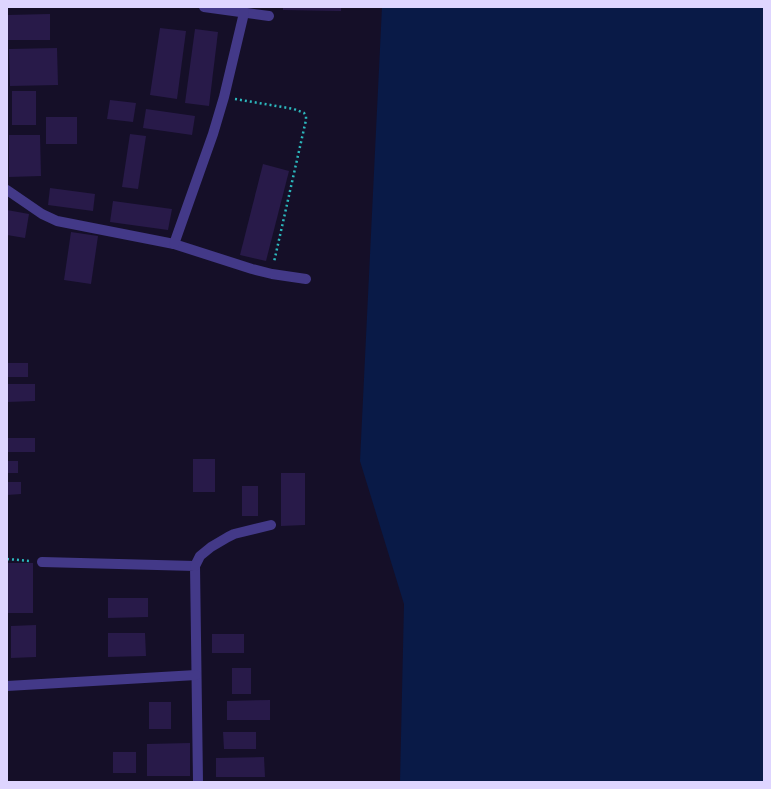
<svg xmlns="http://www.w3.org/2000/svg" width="771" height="789" font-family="Manrope,sans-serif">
<rect width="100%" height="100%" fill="#150f28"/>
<polygon fill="#091a47" points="382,7 764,7 764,782 400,782 404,604 360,461"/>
<g fill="#281a49">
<polygon points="283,7 341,7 341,11 283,10"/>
<polygon points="50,14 50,40 7,40 7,15"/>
<polygon points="160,28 186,31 177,99 150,95"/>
<polygon points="195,29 218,32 209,106 185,103"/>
<polygon points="57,48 58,85 10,86 9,49"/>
<rect x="12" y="91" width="24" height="34"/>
<polygon points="110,100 136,103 133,122 107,119"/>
<polygon points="146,109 195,116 192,135 143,128"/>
<rect x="46" y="117" width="31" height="27"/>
<polygon points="130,134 146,136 138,189 122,187"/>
<polygon points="9,135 40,135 41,176 9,177"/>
<polygon points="263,164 289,171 266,261 240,255"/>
<polygon points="50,188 95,194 93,211 48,205"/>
<polygon points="113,201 172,209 168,230 110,222"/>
<polygon points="7,210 29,214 25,238 7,235"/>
<polygon points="71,232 98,236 91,284 64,280"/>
<rect x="7" y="363" width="21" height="14"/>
<polygon points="7,384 35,384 35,401 7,402"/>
<rect x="7" y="438" width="28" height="14"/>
<rect x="193" y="459" width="22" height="33"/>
<rect x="7" y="461" width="11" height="12"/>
<polygon points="281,473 305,473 305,525 281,526"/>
<polygon points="7,482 21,482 21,494 7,495"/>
<rect x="242" y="486" width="16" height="30"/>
<rect x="7" y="563" width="26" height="50"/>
<polygon points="108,598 148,598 148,617 108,618"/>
<polygon points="36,625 36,657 11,658 11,626"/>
<polygon points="108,633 145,633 146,656 108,657"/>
<rect x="212" y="634" width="32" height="19"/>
<rect x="232" y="668" width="19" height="26"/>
<polygon points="270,700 270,720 227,720 227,701"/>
<rect x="149" y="702" width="22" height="27"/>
<polygon points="223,732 256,732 256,749 224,749"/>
<polygon points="190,743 190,776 147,776 147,744"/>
<rect x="113" y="752" width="23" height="21"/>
<polygon points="264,757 265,777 216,777 216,758"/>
</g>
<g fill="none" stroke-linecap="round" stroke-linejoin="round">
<g stroke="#2cb8bd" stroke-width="2.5" stroke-dasharray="2 3" stroke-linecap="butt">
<polyline points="235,99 294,109 304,113 306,116 306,120 274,262"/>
<polyline points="7,559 30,561"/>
</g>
<g stroke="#433988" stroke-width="10">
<polyline points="204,7 269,16"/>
<polyline points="7,190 42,214 57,221 174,244 252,269 272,274 306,279"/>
<polyline points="174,244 213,134 224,97 244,13"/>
<polyline points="42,562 195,566 198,782"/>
<polyline points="195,566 200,556 211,547 228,537 234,534 271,525"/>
<polyline points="7,686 196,675"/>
</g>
</g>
<rect width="771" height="789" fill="none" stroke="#ded5ff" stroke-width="16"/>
</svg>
